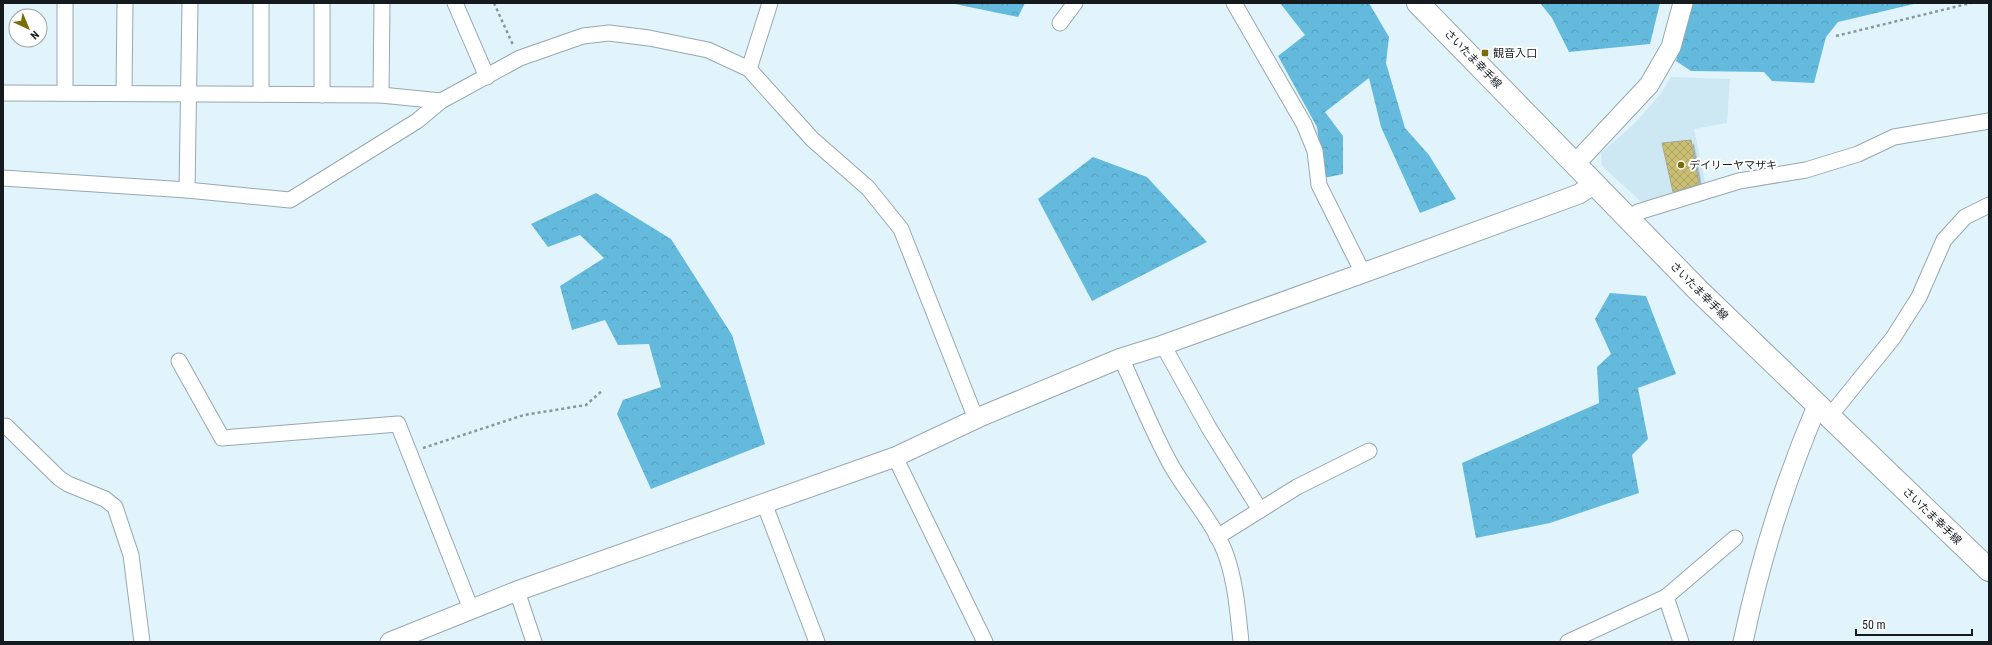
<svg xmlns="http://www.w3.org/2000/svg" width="1992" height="645" font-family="'Roboto Condensed','Noto Sans JP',sans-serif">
<defs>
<pattern id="forest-crowns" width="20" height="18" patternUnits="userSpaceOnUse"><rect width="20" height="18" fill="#63badc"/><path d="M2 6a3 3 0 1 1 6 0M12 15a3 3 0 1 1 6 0" fill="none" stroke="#559fbc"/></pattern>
<pattern id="building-cross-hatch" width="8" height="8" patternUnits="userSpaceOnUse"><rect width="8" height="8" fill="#cabe73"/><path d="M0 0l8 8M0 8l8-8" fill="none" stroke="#ada363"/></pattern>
<filter id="shadow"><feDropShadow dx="2.5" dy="4.5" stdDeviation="0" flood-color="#0004"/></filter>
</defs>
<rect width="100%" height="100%" fill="#e1f3fb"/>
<polygon fill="#cee8f3" points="1671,77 1730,79 1727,123 1694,129 1706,186 1644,204 1602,166 1601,153 1635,123 1659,96"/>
<g fill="url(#forest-crowns)">
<polygon points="950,3 1025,3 1018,17"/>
<polygon points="1280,3 1369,3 1389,37 1386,63 1405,128 1429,155 1456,199 1420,213 1381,127 1369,78 1325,112 1343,136 1343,174 1324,178 1317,127 1278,56 1305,35"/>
<polygon points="1540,3 1660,3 1650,44 1569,52 1552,18"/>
<polygon points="1693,3 1918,3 1838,22 1826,37 1814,83 1772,81 1764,72 1691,71 1676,61"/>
<polygon points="1093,157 1147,177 1207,242 1092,301 1038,199"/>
<polygon points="596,193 671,239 732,335 765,444 651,489 617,414 623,400 661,387 649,344 618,345 605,320 572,330 560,286 604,258 580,235 548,247 531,224"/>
<polygon points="1610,293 1646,296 1676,374 1638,388 1648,439 1632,455 1639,493 1550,523 1476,538 1462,463 1599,403 1597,367 1611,354 1595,319"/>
</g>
<polygon fill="url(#building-cross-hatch)" stroke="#a7a596" filter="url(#shadow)" points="1691,140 1699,184 1673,192 1662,143"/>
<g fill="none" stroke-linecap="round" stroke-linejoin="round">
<defs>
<g id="minor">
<polyline points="65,3 65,93"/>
<polyline points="455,3 487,77"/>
<polyline points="1234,3 1304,124 1315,151 1319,185 1363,273"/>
<polyline points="1060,23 1075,3"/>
<polyline points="749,69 770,3"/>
<polyline points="3,93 381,95 441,101"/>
<polyline points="124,93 125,3"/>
<polyline points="261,94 261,3"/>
<polyline points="322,95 322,3"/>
<polyline points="381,95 382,3"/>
<polyline points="3,178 187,190 290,200 417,121 441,101 520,58 583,36 609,33 649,38 708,50 749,69 812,139 868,188 901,229 976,419"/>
<polyline points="187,190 190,3"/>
<polyline points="1629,219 1638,212 1739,181 1806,170 1858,154 1894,137 1989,121"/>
<polyline points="1163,345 1209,428 1260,510"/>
<path d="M 1121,358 C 1138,394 1152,431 1171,465 C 1188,495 1217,526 1227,558 C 1236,585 1238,614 1241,642"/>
<polyline points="179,361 222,438 398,424 471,609"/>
<polyline points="1829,417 1893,338 1919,297 1944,240 1965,217 1989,205"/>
<polyline points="6,426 59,478 68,484 105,499 115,507 131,555 142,642"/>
<polyline points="895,457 985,642"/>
<polyline points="764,503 817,642"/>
<polyline points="1217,537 1297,487 1369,451"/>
<polyline points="517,591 534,642"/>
<polyline points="1568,642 1666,597"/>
<polyline points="1681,642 1666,597 1735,538"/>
</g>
<g id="tertiary">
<polyline points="1575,164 1649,85 1671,47 1683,3"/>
<polyline points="390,642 517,591 895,457 982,416 1121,358 1163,345 1363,273 1579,194 1594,184"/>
<path d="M 1743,642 C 1760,561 1785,481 1817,406"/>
</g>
<polyline id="primary" points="1418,3 1699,291 1989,570"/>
</defs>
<use href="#minor" stroke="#97a8af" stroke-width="17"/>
<use href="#tertiary" stroke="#97a8af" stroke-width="21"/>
<use href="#primary" stroke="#97a8af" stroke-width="24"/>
<g stroke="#8a979d" stroke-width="2.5" stroke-dasharray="3 3" stroke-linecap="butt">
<polyline points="494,3 513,45"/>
<polyline points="1836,36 1971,3"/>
<polyline points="423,448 524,415 586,405 603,390"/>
</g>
<use href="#minor" stroke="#fff" stroke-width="15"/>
<use href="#tertiary" stroke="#fff" stroke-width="19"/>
<use href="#primary" stroke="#fff" stroke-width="22"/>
</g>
<g fill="#7a6c07" stroke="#fff" stroke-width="1.5">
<rect x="1481" y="49" width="8" height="8" rx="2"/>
<circle cx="1681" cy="165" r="4"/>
</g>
<g text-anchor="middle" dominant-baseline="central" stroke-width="4" stroke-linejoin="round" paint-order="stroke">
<g font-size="11" fill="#141a1d" stroke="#fff" text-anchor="start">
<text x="1493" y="53">観音入口</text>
<text x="1689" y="165">デイリーヤマザキ</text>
</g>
<g font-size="11" fill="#141a1d" stroke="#fff">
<text transform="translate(1473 59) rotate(46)">さいたま幸手線</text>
<text transform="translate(1699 291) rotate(45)">さいたま幸手線</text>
<text transform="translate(1932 516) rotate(44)">さいたま幸手線</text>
</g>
</g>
<rect width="1992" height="645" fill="none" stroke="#141a1d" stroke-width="8"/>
<g transform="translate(28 28) rotate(136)"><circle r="19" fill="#ffffff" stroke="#a1a3a5"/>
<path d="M0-3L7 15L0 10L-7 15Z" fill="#7a6c07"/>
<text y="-6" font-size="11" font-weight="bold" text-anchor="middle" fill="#141a1d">N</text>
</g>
<path d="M1856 629v6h116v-6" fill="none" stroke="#141a1d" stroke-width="2"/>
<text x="1862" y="629" font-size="12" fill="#141a1d" stroke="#ffffff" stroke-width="3" paint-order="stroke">50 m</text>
</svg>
